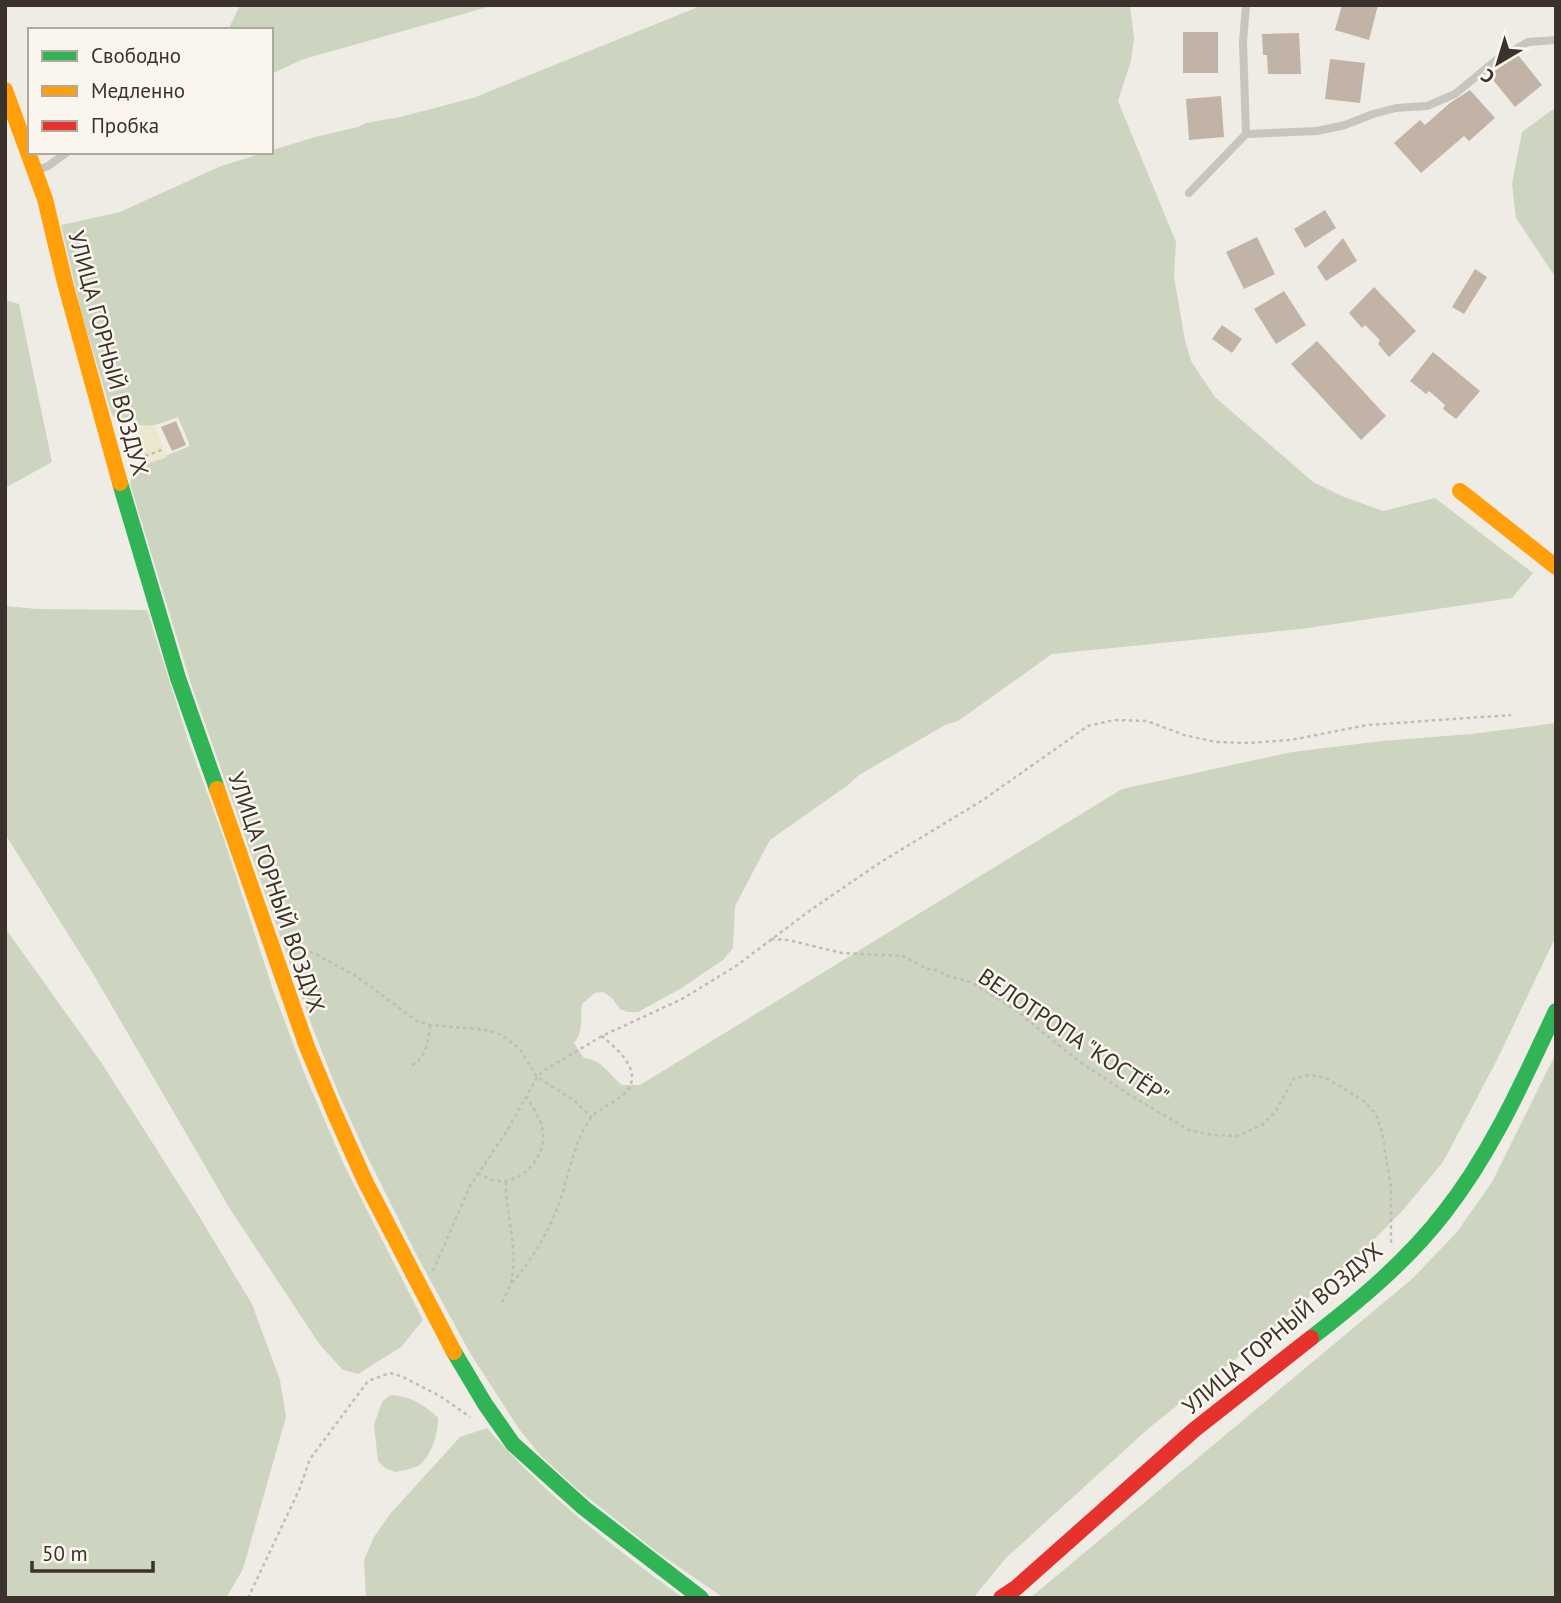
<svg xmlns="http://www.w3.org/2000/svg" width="1561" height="1603" font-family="'PT Sans',sans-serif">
<rect width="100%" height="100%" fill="#efece5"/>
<g fill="#cdd5c0">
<polygon points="240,5 495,5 304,59 271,74 271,30 228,30"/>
<path d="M 703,5 L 1130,5 L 1134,39 L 1131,61 L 1118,101 L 1176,242 L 1174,277 L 1185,340 L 1191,361 L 1215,397 L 1313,482 L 1344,497 L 1383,511 L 1435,498 L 1533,573 L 1512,598 L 1301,629 L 1052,654 L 958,721 L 945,725 L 859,775 L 848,785 L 770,840 L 735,906 L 733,948 L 723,960 L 680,989 L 638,1012 L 628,1012 L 620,1009 L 612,998 L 603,992 L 595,993 L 582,1004 C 580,1019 584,1030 574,1043 L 584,1058 C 603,1060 608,1074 622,1085 L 640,1085 L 1122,789 L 1292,752 L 1382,741 L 1471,734 L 1556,723 L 1556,936 L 1498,1058 L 1443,1162 L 1403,1210 L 1363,1251 L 1257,1342 L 1149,1428 L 1006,1558 L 973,1598 L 724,1598 L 657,1552 L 577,1489 L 540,1455 L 519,1429 L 470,1353 L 415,1252 L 365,1152 L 338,1092 L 313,1029 L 191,684 L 130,484 L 133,471 L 140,466 L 190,446 L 178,417 C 156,426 130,434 112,415 L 81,311 L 61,225 L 120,212 L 221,166 L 315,137 L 358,127 L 366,123 L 400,117 L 473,98 Z"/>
<polygon points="1556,107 1556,278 1516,218 1512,184 1522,132"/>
<polygon points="5,300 19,304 52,462 5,488"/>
<polygon points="5,606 37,609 147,610 189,743 224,839 273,990 305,1075 344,1165 423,1320 401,1347 358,1374 343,1370 320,1345 230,1209 95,977 5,834"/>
<polygon points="5,928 101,1062 199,1216 252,1304 280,1380 286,1417 243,1569 226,1598 5,1598"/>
<polygon points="1556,1053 1556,1598 1030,1598 1412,1279 1457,1232 1492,1182"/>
<path d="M 390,1395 C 410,1396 424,1404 438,1418 C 438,1433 432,1456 418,1466 C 412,1469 401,1471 395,1472 L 385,1468 L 378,1461 L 374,1425 L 382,1402 Z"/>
<path d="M 487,1428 C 544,1494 613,1547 683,1598 L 366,1598 L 364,1560 L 374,1537 L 390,1514 L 460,1437 Z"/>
</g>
<polygon fill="#ede7cd" points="136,425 155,426 167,457 147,464"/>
<g fill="#c2b3a7">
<polygon points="1342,5 1378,5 1369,40 1335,30"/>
<rect x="1183" y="32" width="35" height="41"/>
<polygon points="1299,33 1301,74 1268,74 1267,55 1263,55 1262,34"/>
<polygon points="1518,55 1542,85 1515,107 1489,75"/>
<polygon points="1330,59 1365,63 1360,103 1325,99"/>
<polygon points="1470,90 1495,118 1469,141 1464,136 1421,173 1394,143 1420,120 1425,125 1450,103"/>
<polygon points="1221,96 1224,137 1189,140 1186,99"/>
<polygon points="1325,210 1336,228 1305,248 1294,229"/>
<polygon points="1257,237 1275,274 1244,289 1226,252"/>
<polygon points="1343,238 1357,261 1326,281 1317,267"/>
<polygon points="1475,269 1487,277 1464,314 1452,307"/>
<polygon points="1374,287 1416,331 1389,357 1378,344 1380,340 1365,325 1362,328 1349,313"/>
<polygon points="1284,291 1306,325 1276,344 1254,309"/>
<polygon points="1222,325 1242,339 1232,353 1212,339"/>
<polygon points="1317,341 1386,416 1361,440 1291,364"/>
<polygon points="1433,352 1480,391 1456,419 1443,409 1445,405 1429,391 1426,394 1410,381"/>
<polygon points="176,421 186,445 172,451 161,427"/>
</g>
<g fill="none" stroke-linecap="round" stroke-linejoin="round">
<g stroke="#c1bdb6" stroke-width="2.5" stroke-dasharray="3.5 3.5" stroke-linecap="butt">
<polyline points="145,456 164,449"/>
<polyline points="771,939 788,940 842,953 903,956 927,969 936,970 948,976 971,982 1014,1009 1077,1060 1130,1095 1189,1130 1213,1135 1237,1136 1262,1125 1276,1111 1294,1078 1309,1075 1326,1078 1364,1101 1376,1114 1382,1133 1391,1187 1391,1243"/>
<polyline points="303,950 314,953 356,976 417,1021 430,1025 488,1030 502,1035 520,1049 537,1077 575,1101 591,1117"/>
<path d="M 412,1065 C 427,1057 428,1041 430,1025"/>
<path d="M 478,1173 C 485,1177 492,1181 499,1181 C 524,1183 546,1155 543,1132 C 541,1119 533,1107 526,1096"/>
<polyline points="433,1271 470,1186 507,1131 537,1077 545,1070 602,1036 682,999 736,966 812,909 881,862 983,800 1088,726 1114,720 1147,721 1184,735 1216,742 1249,743 1291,740 1367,725 1511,715"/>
<path d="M 512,1283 C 535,1256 551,1228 562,1194 C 570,1170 575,1140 590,1119 C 601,1104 630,1100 632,1079 C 633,1061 613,1046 602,1036"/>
<path d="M 502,1302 C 526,1266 505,1220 506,1181"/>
<polyline points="248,1598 299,1490 310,1459 368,1381 390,1373 401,1376 440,1396 470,1417"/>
</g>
<g stroke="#c8c4be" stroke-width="8">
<polyline points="1246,134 1243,42 1246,5"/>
<polyline points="36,171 48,166 66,153"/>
<polyline points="1189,193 1246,134 1317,131 1345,125 1373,114 1396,108 1427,106 1455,94 1495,61 1528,42 1556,40"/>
</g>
<g stroke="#30b455" stroke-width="16">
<polyline points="120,483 178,678 217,789"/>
<path d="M 1311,1338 C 1359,1301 1407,1261 1444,1213 C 1492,1152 1523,1081 1556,1011"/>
<polyline points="454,1352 485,1404 513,1444 584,1508 701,1598"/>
</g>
<g stroke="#ff9f0a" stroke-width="16">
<polyline points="5,90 45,199 65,283 120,483"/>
<polyline points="1460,491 1556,567"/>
<polyline points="217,789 307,1047 335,1114 365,1181 454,1352"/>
</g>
<polyline stroke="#e5322d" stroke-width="16" points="1001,1598 1016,1588 1194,1430 1311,1338"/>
</g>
<g text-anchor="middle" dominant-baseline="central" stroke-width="5" stroke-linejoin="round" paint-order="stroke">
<g font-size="23" fill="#3a322b" stroke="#faf6ee">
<text transform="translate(109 353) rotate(75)">УЛИЦА ГОРНЫЙ ВОЗДУХ</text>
<text transform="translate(277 892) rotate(71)">УЛИЦА ГОРНЫЙ ВОЗДУХ</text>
<text transform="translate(1074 1036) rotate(34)">ВЕЛОТРОПА "КОСТЁР"</text>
<text transform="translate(1282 1328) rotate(-40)">УЛИЦА ГОРНЫЙ ВОЗДУХ</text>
</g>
</g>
<rect width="1561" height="1603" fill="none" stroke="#3a322b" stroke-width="14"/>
<rect x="28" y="28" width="245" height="126" fill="#faf6ee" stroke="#ada8a0" stroke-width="2"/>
<rect x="42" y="51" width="35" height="10" fill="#30b455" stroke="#ada8a0" stroke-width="2"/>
<text x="91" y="63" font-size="21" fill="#3a322b">Свободно</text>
<rect x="42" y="86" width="35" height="10" fill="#ff9f0a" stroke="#ada8a0" stroke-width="2"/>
<text x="91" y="98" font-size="21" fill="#3a322b">Медленно</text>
<rect x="42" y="121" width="35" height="10" fill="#e5322d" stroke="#ada8a0" stroke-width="2"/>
<text x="91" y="133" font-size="21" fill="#3a322b">Пробка</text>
<g transform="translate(1498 63) rotate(218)" stroke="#faf6ee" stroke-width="5" paint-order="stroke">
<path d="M0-5L12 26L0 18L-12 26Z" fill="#3a322b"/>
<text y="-10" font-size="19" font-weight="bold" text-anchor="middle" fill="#3a322b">С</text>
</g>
<path d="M32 1561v10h121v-10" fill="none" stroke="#3a322b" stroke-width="3.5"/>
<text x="42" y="1561" font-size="21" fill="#3a322b" stroke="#faf6ee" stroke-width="5" paint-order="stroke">50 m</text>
</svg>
